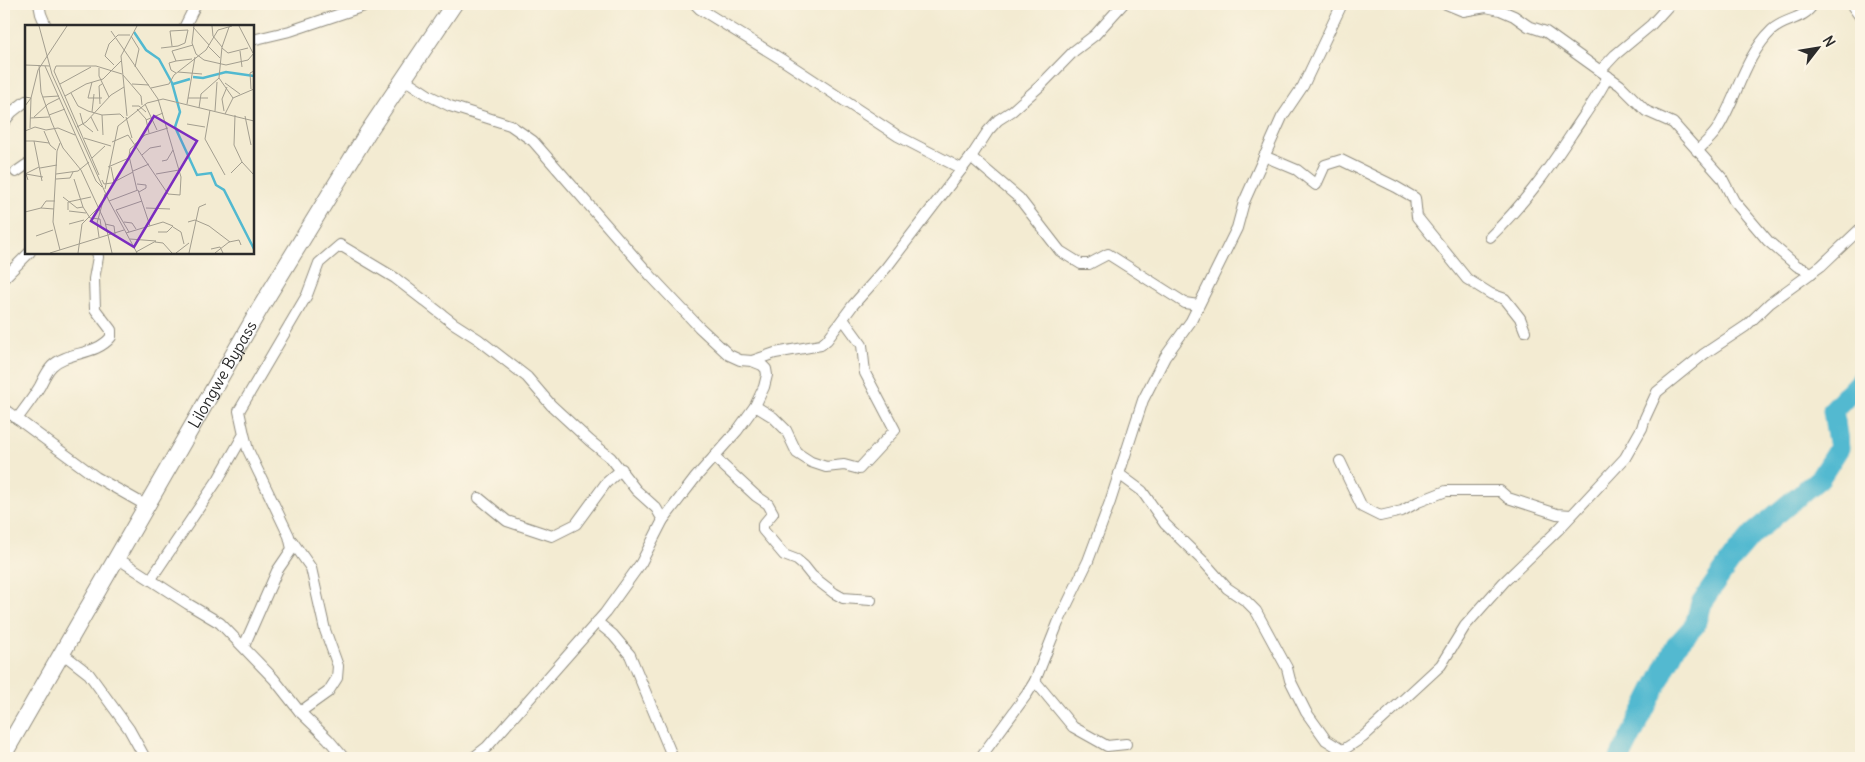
<svg xmlns="http://www.w3.org/2000/svg" width="1865" height="762" font-family="Delius,sans-serif">
<rect width="100%" height="100%" fill="#fcf5e5"/>
<filter id="ink" filterUnits="userSpaceOnUse"><feTurbulence type="fractalNoise" baseFrequency=".02" numOctaves="2"/><feDisplacementMap in="SourceGraphic" scale="10" xChannelSelector="R" yChannelSelector="G"/><feConvolveMatrix kernelMatrix="1 2 1 2 8 2 1 2 1" color-interpolation-filters="sRGB"/></filter>
<filter id="wash" filterUnits="userSpaceOnUse"><feTurbulence type="fractalNoise" baseFrequency=".0096" numOctaves="4" result="noise"/><feDisplacementMap in="SourceGraphic" scale="20" xChannelSelector="R" yChannelSelector="G"/><feGaussianBlur stdDeviation="1.12" result="paint"/><feColorMatrix in="noise" values="0 0 0 0 0 0 0 0 0 0 0 0 0 0 0 0 0 1.4 0 .05"/><feComposite in="paint" operator="in"/></filter>
<g filter="url(#wash)">
<rect width="100%" height="100%" fill="#f3ebd2"/>
<g fill="none" stroke-linecap="round" stroke-linejoin="round">
<polyline stroke="#52b9d0" stroke-width="21" points="1620,758 1676,646 1695,625 1701,603 1734,556 1753,534 1820,478 1839,448 1833,410 1861,380"/>
</g>
</g>
<g filter="url(#ink)">
<g fill="none" stroke-linecap="round" stroke-linejoin="round">
<defs>
<g id="minor">
<polyline points="39,4 41,14 46,26"/>
<polyline points="695,4 700,9 781,59 898,136 962,169"/>
<polyline points="1446,4 1463,11 1486,7 1500,10 1514,16 1528,26 1546,32 1620,85 1646,111 1673,123 1722,178 1734,201 1768,241 1797,266 1812,273"/>
<polyline points="1851,4 1861,18"/>
<polyline points="185,26 196,4"/>
<polyline points="252,40 290,31 370,4"/>
<polyline points="1601,70 1615,55 1651,25 1670,4"/>
<polyline points="404,79 430,96 450,106 510,125 533,141 650,275 699,327 729,355 740,360 752,361 762,365 766,369 767,375 764,387 755,406 737,431 696,477 663,520 641,563 605,613 487,747 473,758"/>
<polyline points="4,122 12,112 26,101"/>
<path d="M 1697,151 C 1703,145 1711,138 1716,131 C 1736,101 1744,57 1772,30 C 1785,18 1804,20 1813,4"/>
<polyline points="1264,156 1297,170 1316,185 1325,165 1341,160 1396,187 1415,198 1417,217 1467,279 1491,294 1505,299 1520,318 1525,331"/>
<polyline points="971,157 1019,198 1060,251 1081,264 1089,264 1108,254 1185,303 1198,305"/>
<polyline points="16,172 26,165"/>
<path d="M 1490,237 C 1523,205 1546,173 1571,135 C 1584,115 1598,97 1608,76"/>
<polyline points="4,278 30,252"/>
<polyline points="752,361 775,353 821,345 827,340 853,305 886,268 971,157 988,131 998,120 1012,111 1040,86 1074,51 1095,35 1123,4"/>
<polyline points="755,406 773,417 786,430 797,453 811,462 826,467 844,465 859,469 895,430 865,373 862,345 843,319"/>
<polyline points="4,409 96,477 147,506"/>
<path d="M 17,419 C 25,408 33,398 40,386 C 43,380 47,371 52,366 C 67,351 96,356 111,337 L 111,330 L 95,309 L 94,279 L 98,257 L 97,252"/>
<polyline points="244,434 248,450 289,536 292,549 277,571 244,646"/>
<polyline points="714,457 756,496 768,504 773,513 763,525 763,530 784,555 797,560 804,566 812,576 834,593 843,598 871,600"/>
<polyline points="1340,461 1362,507 1380,516 1402,511 1418,502 1446,491 1500,491 1508,498 1557,514 1571,515"/>
<polyline points="1119,474 1142,491 1165,524 1204,562 1227,588 1246,601 1256,611 1287,668 1290,680 1306,712 1326,740 1342,750"/>
<polyline points="479,498 507,521 552,536 576,524 606,483 622,469"/>
<polyline points="292,541 311,568 325,630 338,666 337,678 328,692 300,712"/>
<polyline points="117,558 188,604 220,623 274,679 300,712 328,739 344,758"/>
<polyline points="151,579 219,478 244,434 239,411 307,295 319,263 340,245 395,278 453,323 478,339 527,377 551,405 590,441 611,458 636,490 656,508 663,520"/>
<polyline points="597,622 613,635 630,655 673,758"/>
<polyline points="62,653 89,674 129,729 145,758"/>
<polyline points="1035,681 1073,727 1107,746 1126,744"/>
<polyline points="980,758 1027,694 1035,681 1058,623 1088,561 1110,502 1143,400 1165,357 1191,321 1237,228 1244,202 1282,117 1303,86 1342,4"/>
<polyline points="1331,758 1363,737 1441,665 1465,626 1504,582 1558,530 1625,458 1642,428 1645,418 1657,392 1704,354 1746,326 1770,303 1821,266 1861,228"/>
</g>
<g id="primary">
<path id="s1" d="M 4,754 L 259,310 L 368,132 L 454,4"/>
</g>
</defs>
<use href="#minor" stroke="#8f8b7e" stroke-width="12"/>
<use href="#primary" stroke="#8f8b7e" stroke-width="18"/>
<use href="#minor" stroke="#fff" stroke-width="10"/>
<use href="#primary" stroke="#fff" stroke-width="16"/>
</g>
</g>
<g text-anchor="middle" dominant-baseline="central" stroke-width="5" stroke-linejoin="round" paint-order="stroke">
<g font-size="16" fill="#2b2b2b" stroke="#fcf5e5">
<text stroke="none"><textPath href="#s1" startOffset="438">Lilongwe Bypass</textPath></text>
</g>
</g>
<g transform="translate(25 25)">
<rect width="229" height="229" fill="#f3ebd2"/>
<path fill="none" stroke="#52b9d0" stroke-width="2.5" d="M 109,7 L 121,25 L 134,34 L 147,58 L 155,87 L 150,102 L 172,150 L 186,148 L 191,160 L 199,165 L 229,224M 168,52 L 178,53 L 201,47 L 229,51M 148,59 L 165,54"/>
<path fill="none" stroke="#a39e8f" stroke-width="1" d="M 14,1 L 27,49 L 84,176 L 112,228M 169,1 L 167,18 L 171,29 L 179,35 L 201,40 L 223,35 L 229,28M 214,1 L 228,28M 168,2 L 184,20M 86,6 L 133,74 L 156,152 L 155,170 L 143,169 L 103,110 L 87,117M 106,11 L 114,24 L 110,42M 183,21 L 195,33M 197,22 L 204,2M 136,23 L 153,21 L 160,18 L 163,5 L 145,6 L 147,21M 197,23 L 203,28 L 223,23M 215,26 L 217,42M 167,34 L 151,36 L 147,26 L 168,20M 151,36 L 144,38 L 146,45 L 151,48M 0,40 L 25,41M 14,40 L 16,67 L 27,98 L 38,123 L 56,145 L 80,197 L 87,228M 89,40 L 80,31 L 84,19 L 93,10 L 105,10M 20,41 L 71,156 L 77,162M 31,41 L 29,46 L 74,150M 31,41 L 71,41 L 97,49M 74,43 L 74,51 L 84,72M 153,47 L 177,49M 98,50 L 116,71 L 117,80M 194,53 L 208,73M 67,57 L 63,73 L 77,73M 200,58 L 215,69M 35,59 L 66,42M 107,59 L 124,60M 126,63 L 144,59 L 149,50 L 181,25 L 193,5 L 207,1M 226,64 L 225,48 L 229,46M 46,68 L 53,81 L 63,86 L 77,90 L 95,89 L 99,93M 40,71 L 61,59 L 78,54 L 96,36M 0,72 L 6,73 L 0,81M 18,72 L 34,71M 163,73 L 183,73M 75,79 L 74,61 L 77,59M 120,79 L 132,105M 162,79 L 170,32M 107,81 L 114,81 L 121,87M 174,83 L 176,69 L 194,53 L 197,22 L 188,11 L 187,1M 112,84 L 121,94 L 124,108M 185,85 L 180,114 L 200,150M 190,86 L 192,57M 199,86 L 197,74 L 202,62M 67,87 L 69,69M 55,88 L 58,99 L 68,107M 200,89 L 208,73 L 229,64M 24,90 L 40,84M 77,90 L 78,110M 210,90 L 209,120 L 217,137 L 229,150M 102,91 L 96,31 L 112,1M 220,91 L 226,120M 9,92 L 23,79 L 35,73M 66,92 L 73,106M 101,92 L 107,113M 5,93 L 24,92M 121,95 L 138,88M 162,99 L 180,102M 52,102 L 61,97 L 86,70 L 99,62M 5,103 L 6,73 L 13,45 L 42,1M 0,106 L 10,102 L 21,105 L 33,103 L 50,110M 19,106 L 25,120 L 31,125M 59,113 L 86,121M 0,116 L 9,116 L 17,156M 9,116 L 24,118M 35,118 L 32,126 L 28,197 L 35,225M 110,119 L 120,110 L 143,103M 111,119 L 105,124 L 104,131 L 112,165M 117,130 L 125,123 L 136,121M 67,133 L 80,121M 137,136 L 142,135 L 148,125M 83,142 L 104,133M 86,142 L 89,157M 15,143 L 32,140M 108,146 L 124,139M 206,148 L 217,137M 0,149 L 14,142M 31,149 L 53,146 L 64,137M 131,149 L 154,145M 31,154 L 45,153 L 48,147M 49,154 L 58,182M 3,155 L 1,149 L 18,152M 77,155 L 79,159 L 87,158 L 108,147M 112,159 L 121,160 L 121,163 L 114,167M 80,164 L 93,101 L 122,78 L 138,74 L 229,96M 38,172 L 52,183 L 58,182 L 65,193 L 75,194 L 76,201M 84,176 L 113,165 L 125,201M 16,183 L 21,176 L 30,176M 121,183 L 145,184M 43,185 L 43,177 L 66,172M 44,186 L 61,188M 0,187 L 16,183 L 29,184M 99,197 L 107,198 L 111,204M 163,197 L 170,195 L 184,201 L 205,217M 44,199 L 59,195M 80,199 L 89,201 L 90,209M 148,202 L 156,207 L 159,219M 104,207 L 91,185 L 117,176M 101,208 L 138,197 L 148,201 L 142,207 L 133,207M 11,211 L 28,205M 74,212 L 72,198 L 80,169M 105,214 L 131,216 L 111,227M 130,217 L 138,218 L 147,228M 186,224 L 195,222 L 198,228M 25,228 L 99,205M 53,228 L 57,199 L 72,184M 151,228 L 164,218M 164,228 L 174,182 L 181,179M 190,228 L 204,217 L 214,215 L 216,220"/>
<path fill="#7b2cbf" fill-opacity="0.15" stroke="#7b2cbf" stroke-width="2.5" d="M 129,91 L 172,116 L 109,222 L 66,196 Z"/>
<rect width="229" height="229" fill="none" stroke="#2b2b2b" stroke-width="2.5"/>
</g>
<rect width="1865" height="762" fill="none" stroke="#fcf5e5" stroke-width="20"/>
<g transform="translate(1818 48) rotate(59)" stroke="#fcf5e5" stroke-width="4" paint-order="stroke">
<path d="M0-4L9 19L0 12L-9 19Z" fill="#2b2b2b"/>
<text y="-8" font-size="14" font-weight="bold" text-anchor="middle" fill="#2b2b2b">N</text>
</g>
</svg>
